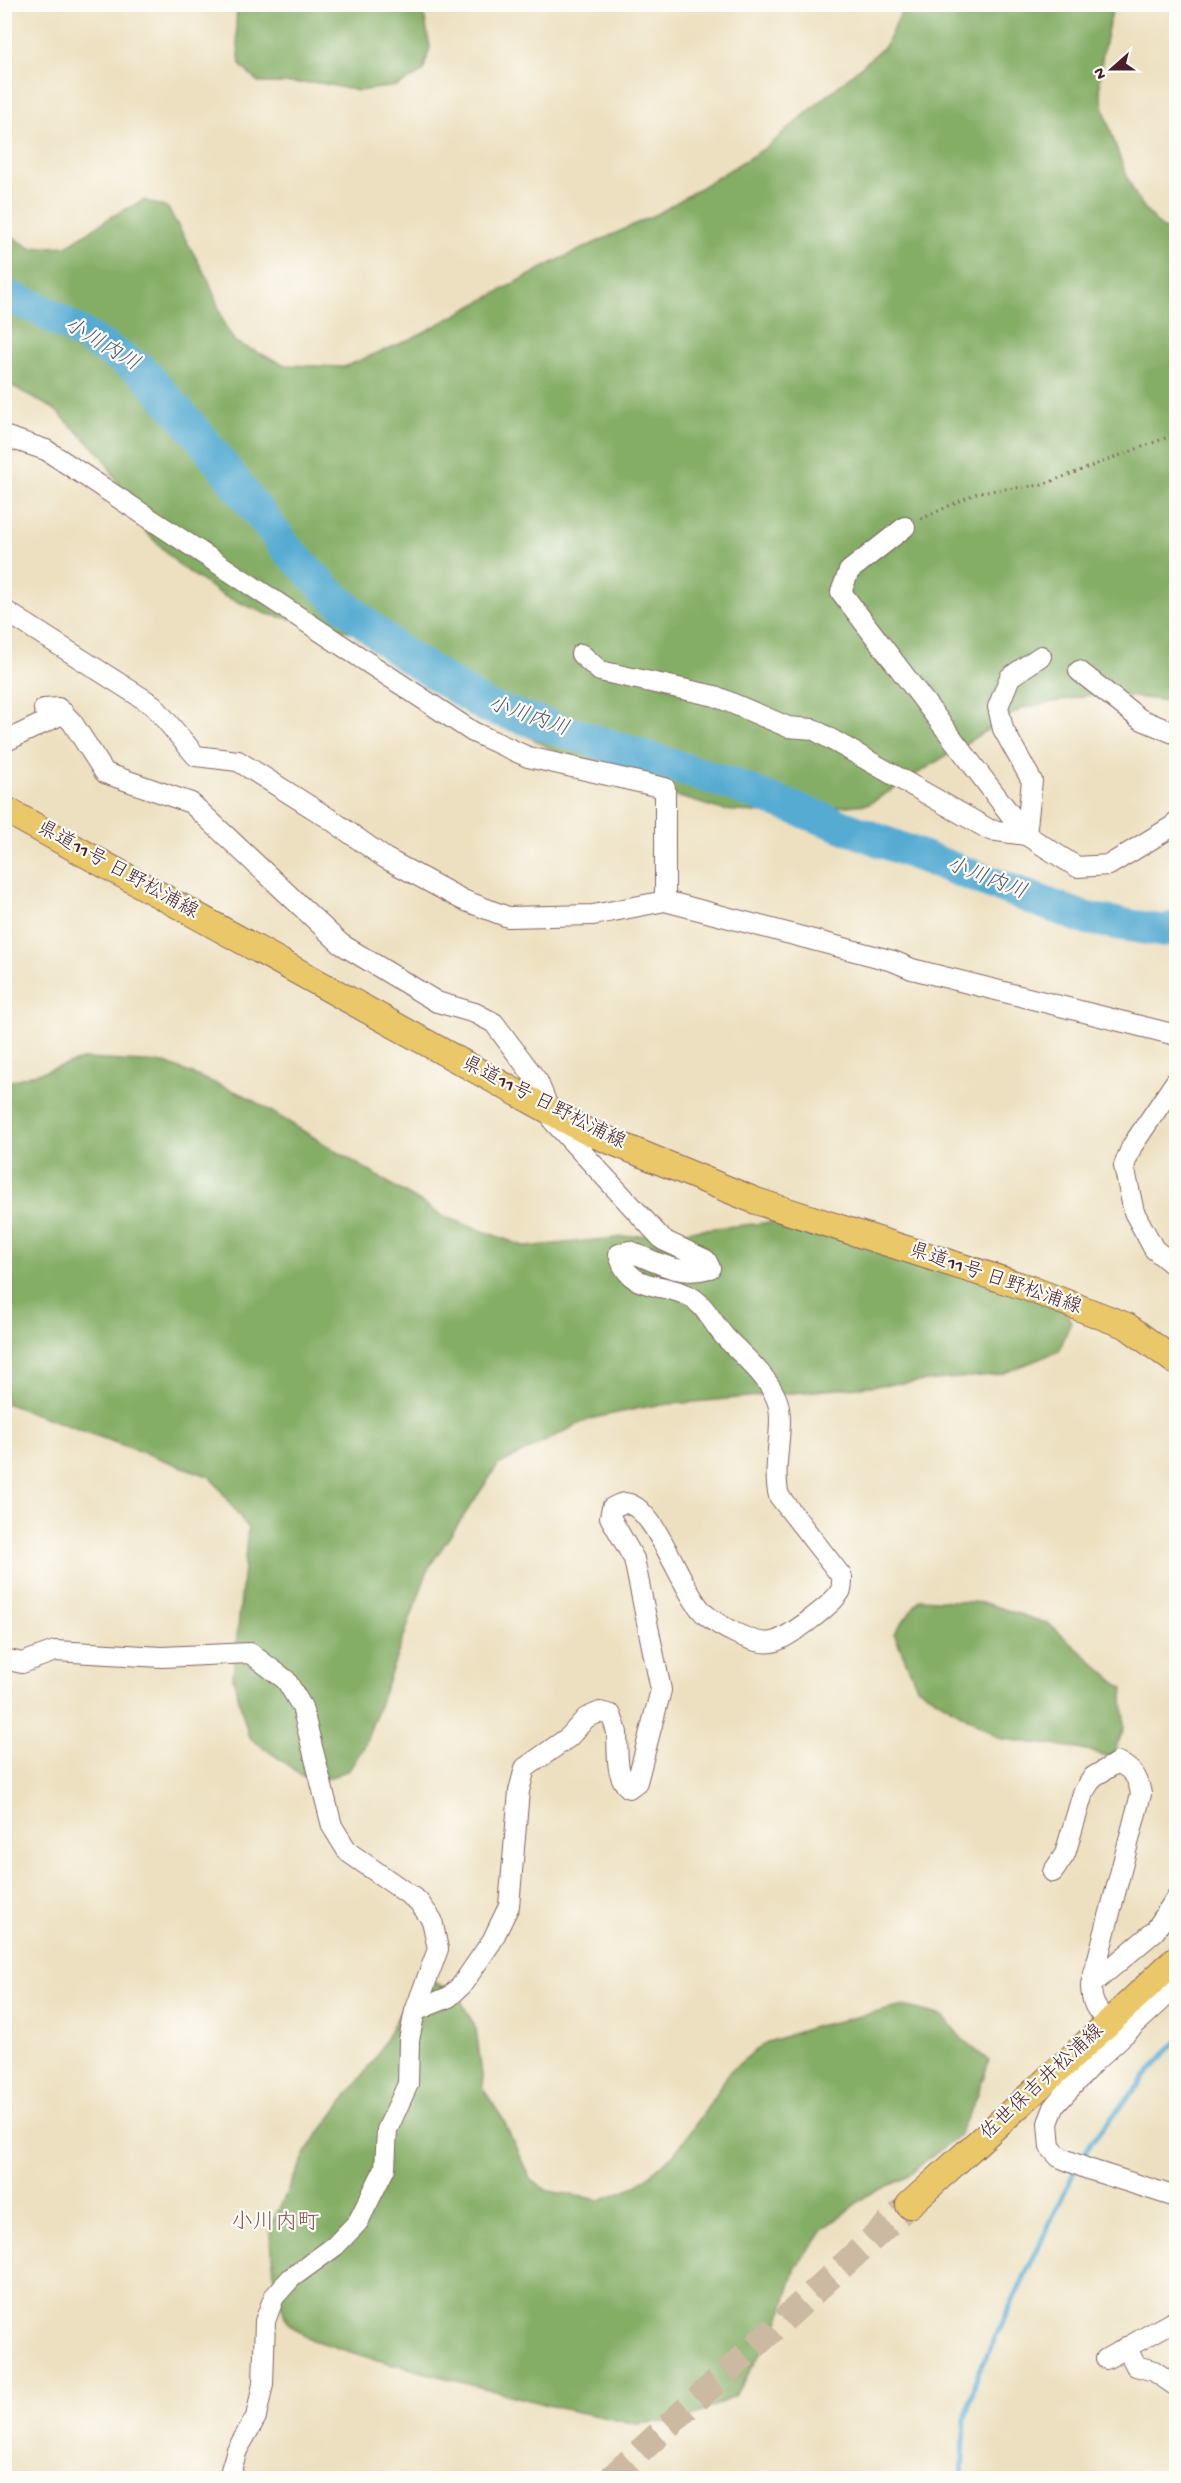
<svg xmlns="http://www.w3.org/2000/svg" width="1181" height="2483" font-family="'Gochi Hand','Klee One',sans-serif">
<rect width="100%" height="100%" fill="#fdfcf7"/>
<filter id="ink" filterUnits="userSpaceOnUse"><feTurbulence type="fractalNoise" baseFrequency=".0167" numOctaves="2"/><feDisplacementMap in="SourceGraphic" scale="12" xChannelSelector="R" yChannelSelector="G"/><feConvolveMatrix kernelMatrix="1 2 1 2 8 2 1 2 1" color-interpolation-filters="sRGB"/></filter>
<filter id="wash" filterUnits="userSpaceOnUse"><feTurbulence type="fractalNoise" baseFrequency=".008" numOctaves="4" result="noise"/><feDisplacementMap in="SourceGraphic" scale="24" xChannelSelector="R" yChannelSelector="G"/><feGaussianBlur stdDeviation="1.35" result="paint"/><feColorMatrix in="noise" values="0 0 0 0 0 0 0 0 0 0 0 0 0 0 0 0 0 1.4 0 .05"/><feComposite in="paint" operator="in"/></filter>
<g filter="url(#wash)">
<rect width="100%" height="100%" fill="#ede0c0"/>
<g fill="#84ad65" stroke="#676648" stroke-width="1.5">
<polygon points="419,4 423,9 430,47 423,72 397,86 358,91 321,83 259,83 240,65 236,26 237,5"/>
<path d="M 905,5 L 1114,5 C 1107,30 1100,59 1100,86 C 1101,108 1127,184 1140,202 C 1149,215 1162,232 1176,235 L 1176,702 L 1100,693 L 1022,708 L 869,804 L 765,813 L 723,810 L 612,777 L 565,756 L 523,734 L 460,675 L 400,642 L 267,614 L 224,596 L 180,566 L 145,531 L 102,455 L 54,409 L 5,382 L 5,232 L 30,248 L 67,246 L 113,216 L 144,200 L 168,208 L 209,281 L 225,326 L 235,342 L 285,365 L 344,367 L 411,339 L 554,262 L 661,212 L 767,147 L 885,46 Z"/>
<polygon points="85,1059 165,1063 244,1095 443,1216 526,1247 814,1218 1057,1298 1071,1321 1059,1351 1002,1374 650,1406 589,1419 498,1465 429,1567 364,1747 349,1770 314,1784 249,1737 233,1678 248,1528 211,1477 5,1403 4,1083"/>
<polygon points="920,1599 985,1603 1049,1624 1123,1689 1124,1728 1112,1757 1077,1748 1002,1739 917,1687 894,1633"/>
<polygon points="432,1981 457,1993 476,2029 484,2090 503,2119 530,2179 548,2191 600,2200 638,2185 674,2154 706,2110 730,2071 765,2043 817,2026 904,2006 943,2016 962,2039 989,2061 976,2099 958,2136 903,2179 866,2196 824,2229 796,2267 778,2325 735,2396 687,2419 636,2424 559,2408 367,2357 309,2339 287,2322 275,2287 270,2227 309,2147 374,2060 407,2000"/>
</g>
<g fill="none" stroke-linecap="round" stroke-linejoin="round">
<g stroke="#55abd2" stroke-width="5">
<polyline points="1080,2160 1092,2141 1168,2050 1176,2043"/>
<polyline points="962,2478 965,2419 978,2374 1076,2168"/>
</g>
<polyline stroke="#55abd2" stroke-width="33" points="4,295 40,309 143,371 197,433 288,550 331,594 396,649 485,706 728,783 1084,918 1162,931 1176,927"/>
</g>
</g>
<g filter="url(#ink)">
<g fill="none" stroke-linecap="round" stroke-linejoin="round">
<polyline stroke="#ccb9a2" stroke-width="26" stroke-dasharray="26 13" stroke-linecap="butt" points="611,2478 909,2205"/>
<defs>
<g id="minor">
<polyline points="4,436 46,450 473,732 528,757 665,788 665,901"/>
<polyline points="905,527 849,571 841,592 1026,835 1077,867 1109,865 1173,826 1176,822"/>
<polyline points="4,610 153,705 196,756 238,761 330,819 385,858 463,900 508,917 593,915 665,901 893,961 912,969 1176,1035"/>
<polyline points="581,654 600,671 715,696 788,727 813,729 990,830 1026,835 1032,781 1003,729 998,707 1010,677 1041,656"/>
<polyline points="1079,671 1140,719 1176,734"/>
<path d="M 44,709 L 58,708 L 72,722 L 105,773 L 191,803 L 341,944 L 437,1002 L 475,1013 L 494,1023 L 538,1082 L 554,1122 L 663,1240 L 706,1260 L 710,1268 C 680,1277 656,1262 629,1251 L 619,1254 C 629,1293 660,1281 689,1296 C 705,1304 713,1324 725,1337 C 743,1356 767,1375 777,1400 C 786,1424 771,1466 779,1496 L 842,1577 C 842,1580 842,1587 841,1590 C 834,1604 787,1639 772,1642 C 755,1646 719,1626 706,1615 C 682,1595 656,1505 625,1503 C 621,1503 616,1506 612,1508 L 610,1517 L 634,1559 L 661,1690 L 637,1782 L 629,1788 C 615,1776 618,1751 617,1733 C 616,1727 613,1721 611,1715 L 600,1712 L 586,1718 L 569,1737 L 525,1768 L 519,1791 L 509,1906 L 492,1941 L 461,1986 L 449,1997 L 415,2011"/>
<polyline points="4,742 64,713"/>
<polyline points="1176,1081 1132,1146 1124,1166 1134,1212 1154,1249 1176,1267"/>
<polyline points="4,1659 22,1663 55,1651 162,1657 250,1653 286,1680 302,1707 332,1826 348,1852 418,1901 432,1920 438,1949 415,2011 409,2040 408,2084 387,2130 385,2168 358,2222 335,2246 291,2278 274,2297 265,2321 263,2384 256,2417 237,2450 231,2470 235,2478"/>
<path d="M 1053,1872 L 1065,1854 L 1083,1793 L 1093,1777 L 1118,1762 C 1134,1771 1138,1777 1141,1794 L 1091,1985"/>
<polyline points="1176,1987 1093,2063 1055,2105 1048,2123 1050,2147 1059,2157 1088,2169 1176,2197"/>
<path d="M 1109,2023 C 1096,2010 1091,2003 1091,1985 L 1155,1931 L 1176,1898"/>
<polyline points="1126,2347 1136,2366 1154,2371 1176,2386"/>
<polyline points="1106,2359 1176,2320"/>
</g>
<g id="major">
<polyline points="4,809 586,1131 756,1201 1028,1288 1127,1326 1176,1362"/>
<polyline points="909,2205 1071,2058 1176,1959"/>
</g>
</defs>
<use href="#minor" stroke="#83635f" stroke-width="22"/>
<use href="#major" stroke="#83635f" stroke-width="28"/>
<polyline stroke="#83635f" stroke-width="3" stroke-dasharray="1.5 4.5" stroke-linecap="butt" points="921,519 979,492 1042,485 1176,434"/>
<use href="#minor" stroke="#fff" stroke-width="20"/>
<use href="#major" stroke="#eac769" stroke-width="26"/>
</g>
</g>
<g text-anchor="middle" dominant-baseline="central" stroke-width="4.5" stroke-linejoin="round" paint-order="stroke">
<g font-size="20" fill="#4a1f2b" stroke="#fdfcf7">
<text transform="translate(117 871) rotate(29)">県道11号 日野松浦線</text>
<text transform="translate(543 1104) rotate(27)">県道11号 日野松浦線</text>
<text transform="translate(995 1280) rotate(19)">県道11号 日野松浦線</text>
<text transform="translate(1043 2083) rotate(-43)">佐世保吉井松浦線</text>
</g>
<g font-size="21" font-style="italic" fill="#4e576e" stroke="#fdfcf7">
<text transform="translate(101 346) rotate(31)">小川内川</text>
<text transform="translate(528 718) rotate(19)">小川内川</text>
<text transform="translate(986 880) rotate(21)">小川内川</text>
</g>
<g font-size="22" fill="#89504f" stroke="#fdfcf7">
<text x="275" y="2224">小川内町</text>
</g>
</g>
<rect width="1181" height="2483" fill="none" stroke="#fdfcf7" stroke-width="24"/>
<g transform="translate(1112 69) rotate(249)" stroke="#fdfcf7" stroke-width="4.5" paint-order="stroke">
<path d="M0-4.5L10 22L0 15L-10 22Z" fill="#4a1f2b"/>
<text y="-9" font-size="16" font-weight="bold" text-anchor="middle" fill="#4a1f2b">N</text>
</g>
</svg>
